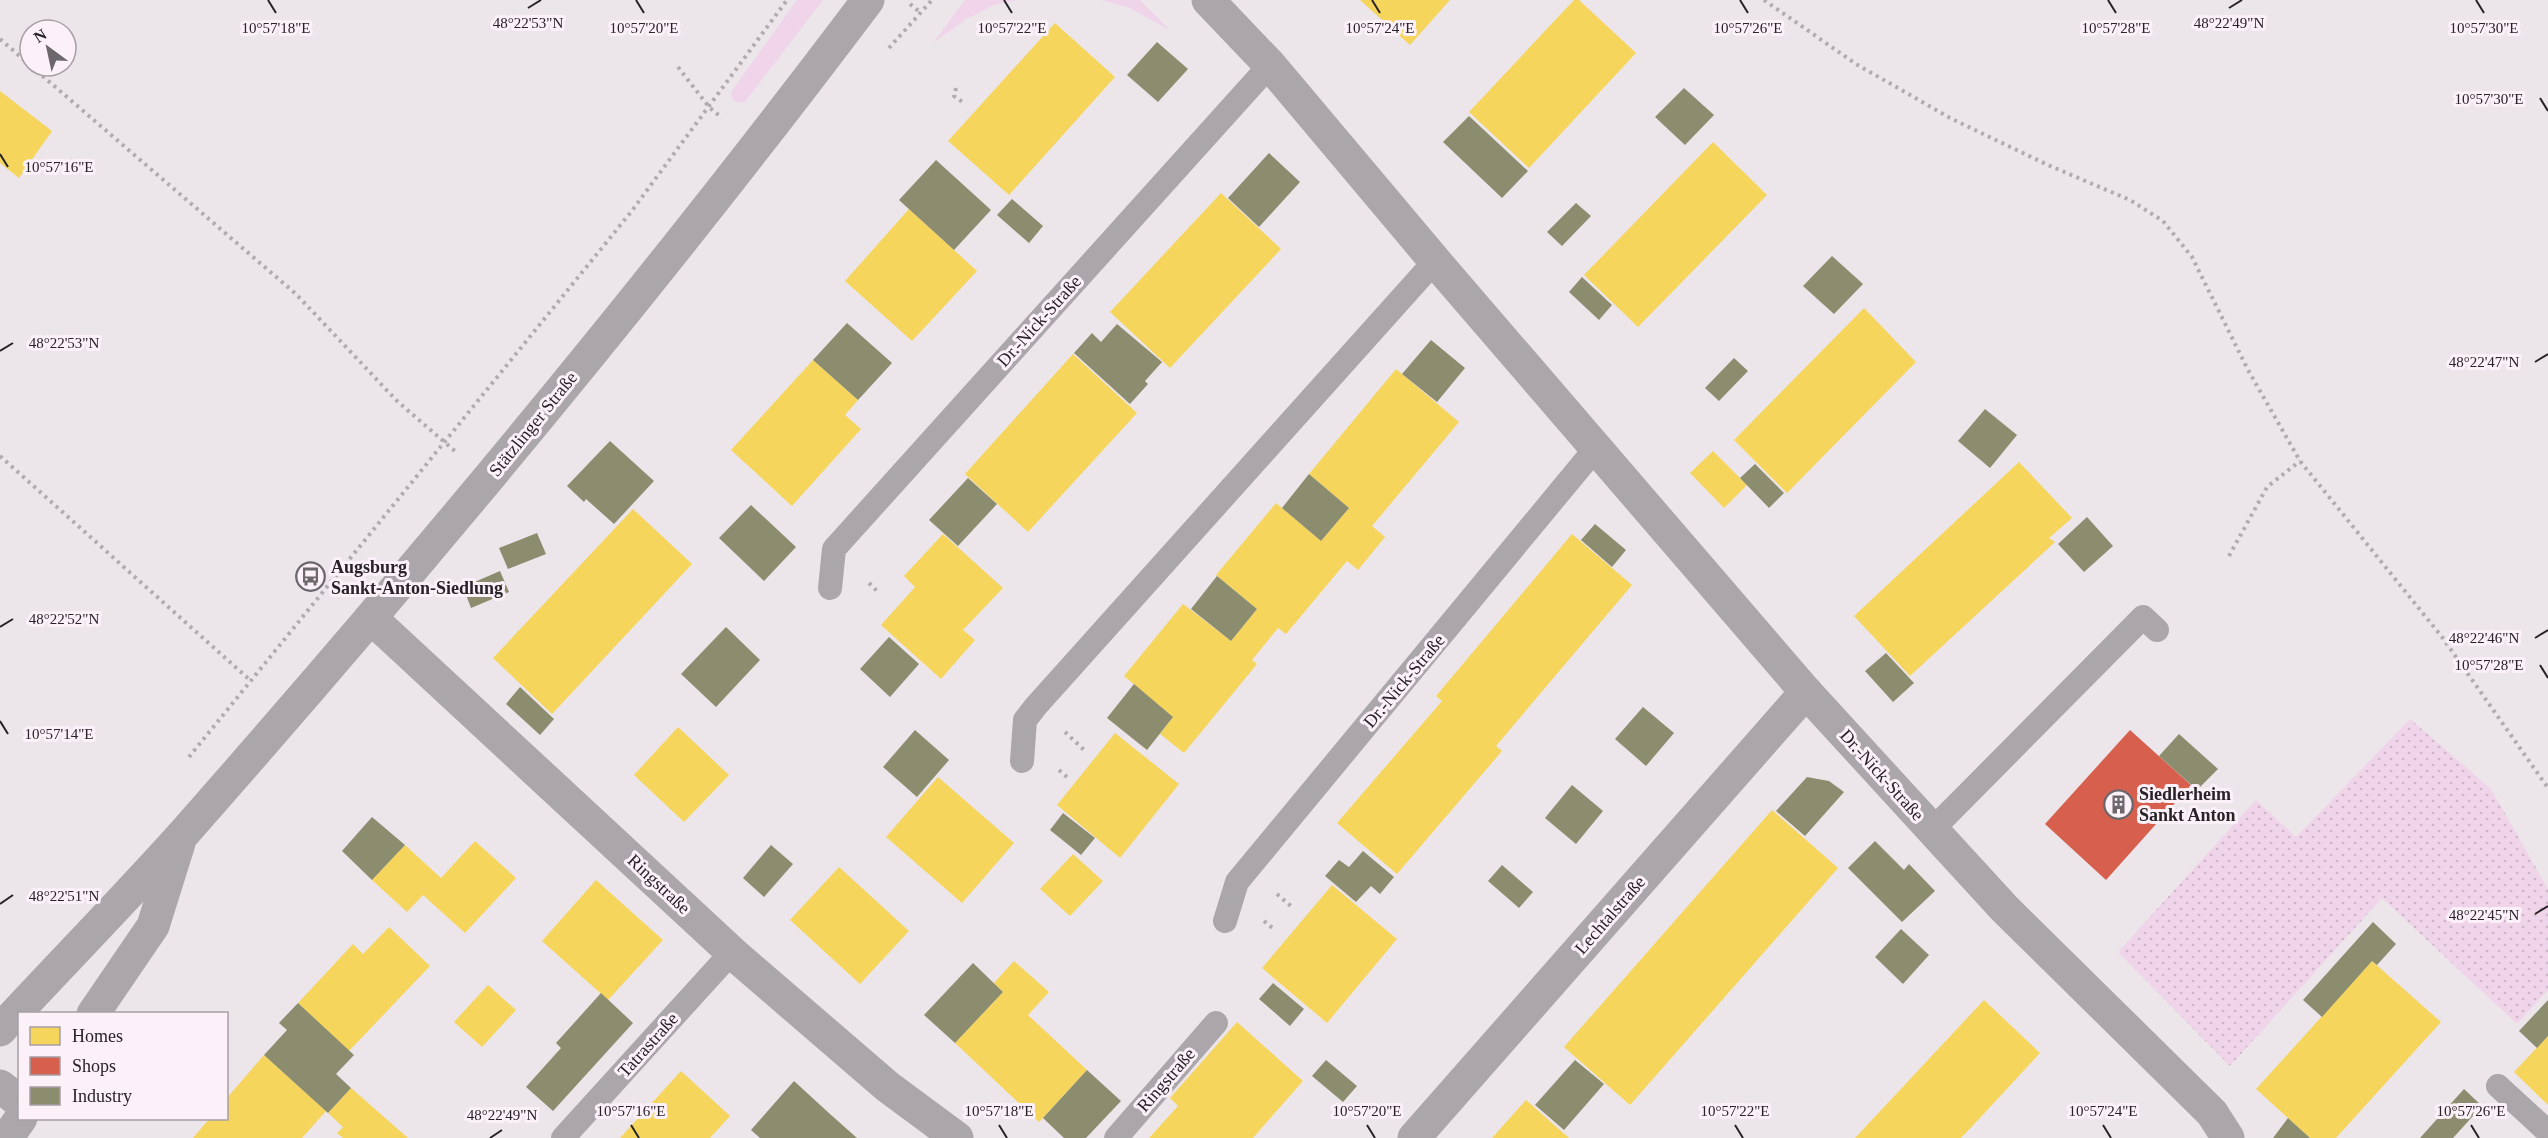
<svg xmlns="http://www.w3.org/2000/svg" width="2548" height="1138" font-family="Georgia,serif">
<defs>
<pattern id="park-dots" width="8" height="8" patternUnits="userSpaceOnUse" patternTransform="scale(1.5)"><rect width="8" height="8" fill="#f0d4ea"/><path d="M2 2h.1M6 6h.1" fill="none" stroke="#ceb6c9" stroke-width="1.8" stroke-linecap="round"/></pattern>
</defs>
<rect width="100%" height="100%" fill="#ece6eb"/>
<g fill="#f0d4ea">
<polygon points="797,0 823,0 744,103 733,101 731,92"/>
<polygon points="965,0 1016,0 994,5 965,20 933,43"/>
<polygon points="1101,0 1140,0 1171,31 1130,8"/>
</g>
<polygon fill="url(#park-dots)" points="2410,719 2491,789 2548,889 2548,990 2517,1024 2382,898 2230,1066 2118,952 2256,800 2296,837"/>
<g fill="#f6d55c">
<polygon points="1360,0 1450,0 1410,45"/>
<polygon points="1574,0 1579,0 1636,53 1529,168 1469,112"/>
<polygon points="1055,23 1115,77 1009,195 948,141"/>
<polygon points="0,91 52,131 19,178 0,163"/>
<polygon points="1713,142 1767,195 1638,327 1584,275"/>
<polygon points="1221,193 1281,249 1170,368 1110,312"/>
<polygon points="909,209 977,271 912,341 845,281"/>
<polygon points="1864,308 1916,362 1787,493 1734,440"/>
<polygon points="1073,354 1137,413 1028,532 965,474"/>
<polygon points="813,360 858,400 845,415 861,429 792,506 731,450"/>
<polygon points="1396,369 1459,422 1372,526 1385,537 1358,570 1347,561 1286,634 1278,628 1252,660 1257,664 1184,753 1160,734 1173,717 1124,676 1183,604 1231,641 1257,609 1216,575 1276,503 1321,541 1349,508 1309,474"/>
<polygon points="1713,451 1747,485 1724,508 1690,473"/>
<polygon points="2019,462 2072,518 2049,538 2055,542 1910,676 1854,616"/>
<polygon points="633,509 692,564 552,714 493,658"/>
<polygon points="943,534 1003,588 963,630 975,640 941,679 881,625 915,587 904,576"/>
<polygon points="1572,534 1632,585 1496,746 1502,751 1397,874 1337,823 1442,701 1436,696"/>
<polygon points="678,727 729,775 684,822 634,775"/>
<polygon points="1115,733 1179,784 1120,858 1057,805"/>
<polygon points="938,777 1014,843 962,903 886,837"/>
<polygon points="1772,810 1838,868 1630,1105 1564,1047"/>
<polygon points="475,841 516,878 465,933 423,895 407,912 372,880 405,845 441,878"/>
<polygon points="1073,854 1103,881 1070,916 1040,889"/>
<polygon points="839,867 909,931 860,984 790,920"/>
<polygon points="596,880 663,940 608,1000 542,941"/>
<polygon points="1332,885 1397,939 1327,1023 1262,968"/>
<polygon points="389,927 430,966 349,1051 298,1003 353,944 363,954"/>
<polygon points="1014,961 1049,992 1028,1015 1087,1070 1039,1122 955,1043 1003,992 994,983"/>
<polygon points="2372,961 2441,1022 2336,1138 2310,1138 2256,1089"/>
<polygon points="488,985 516,1010 482,1047 454,1022"/>
<polygon points="1984,1000 2040,1053 1979,1119 1961,1138 1855,1138"/>
<polygon points="1237,1022 1303,1081 1253,1138 1149,1138 1178,1106 1170,1098"/>
<polygon points="2548,1036 2548,1105 2514,1072"/>
<polygon points="264,1055 326,1111 302,1138 193,1138 209,1119 226,1119 226,1099"/>
<polygon points="681,1071 730,1116 710,1138 620,1138"/>
<polygon points="351,1088 408,1138 343,1138 337,1133 343,1127 328,1113"/>
<polygon points="1526,1100 1569,1138 1492,1138"/>
</g>
<polygon fill="#d6604d" points="2130,730 2191,785 2106,880 2045,824"/>
<g fill="#8c8c6e">
<polygon points="1157,42 1188,69 1158,102 1127,75"/>
<polygon points="1684,88 1714,115 1685,145 1655,117"/>
<polygon points="1469,116 1528,171 1502,198 1443,142"/>
<polygon points="1269,153 1300,182 1259,227 1228,198"/>
<polygon points="936,160 991,210 954,250 899,200"/>
<polygon points="1012,199 1043,226 1029,243 997,215"/>
<polygon points="1576,203 1591,216 1562,246 1547,232"/>
<polygon points="1832,256 1863,284 1834,314 1803,286"/>
<polygon points="1582,277 1612,305 1599,320 1569,292"/>
<polygon points="847,323 892,363 858,400 813,360"/>
<polygon points="1117,324 1162,362 1145,381 1148,384 1130,404 1074,353 1092,333 1101,342"/>
<polygon points="1431,340 1465,368 1437,402 1402,374"/>
<polygon points="1734,358 1748,371 1719,401 1705,388"/>
<polygon points="1985,409 2017,435 1990,468 1958,441"/>
<polygon points="610,441 654,481 614,524 586,499 584,502 567,486"/>
<polygon points="1755,464 1784,493 1769,508 1740,478"/>
<polygon points="1309,474 1349,508 1321,541 1282,508"/>
<polygon points="968,478 997,504 958,546 929,520"/>
<polygon points="751,505 796,547 764,581 719,538"/>
<polygon points="2087,517 2113,546 2084,572 2058,544"/>
<polygon points="1595,524 1626,550 1612,567 1581,540"/>
<polygon points="537,533 546,554 508,569 499,548"/>
<polygon points="500,571 509,592 471,608 463,587"/>
<polygon points="1217,576 1257,609 1231,641 1191,609"/>
<polygon points="726,627 760,660 716,707 681,674"/>
<polygon points="889,637 919,664 890,697 860,669"/>
<polygon points="1886,653 1914,683 1893,702 1865,671"/>
<polygon points="1134,684 1173,717 1147,750 1107,718"/>
<polygon points="520,687 554,719 540,735 506,704"/>
<polygon points="1643,707 1674,733 1646,766 1615,739"/>
<polygon points="915,730 949,760 917,797 883,767"/>
<polygon points="2179,734 2218,769 2197,790 2159,756"/>
<polygon points="1807,777 1829,781 1844,792 1805,836 1776,811"/>
<polygon points="1572,785 1603,811 1576,844 1545,818"/>
<polygon points="1063,813 1095,838 1081,855 1050,830"/>
<polygon points="372,817 405,845 372,880 342,851"/>
<polygon points="1875,841 1904,870 1909,864 1935,891 1902,922 1848,868"/>
<polygon points="771,845 793,864 764,897 743,878"/>
<polygon points="1363,851 1394,877 1380,894 1371,886 1356,902 1325,876 1339,860 1349,867"/>
<polygon points="1502,865 1533,892 1519,908 1488,881"/>
<polygon points="2373,922 2396,944 2377,965 2372,961 2322,1017 2303,1000"/>
<polygon points="1901,929 1929,955 1903,984 1875,957"/>
<polygon points="973,963 1003,992 955,1043 924,1015"/>
<polygon points="1273,983 1304,1009 1290,1026 1259,999"/>
<polygon points="601,993 633,1023 553,1111 526,1087 561,1048 556,1043"/>
<polygon points="2548,1000 2548,1036 2537,1048 2519,1031"/>
<polygon points="298,1003 354,1055 336,1074 351,1088 328,1113 264,1055 287,1030 279,1023"/>
<polygon points="1326,1060 1357,1086 1343,1102 1312,1076"/>
<polygon points="1575,1060 1604,1084 1564,1130 1535,1105"/>
<polygon points="1087,1070 1121,1101 1086,1138 1064,1138 1043,1118"/>
<polygon points="794,1081 830,1114 857,1138 760,1138 751,1130"/>
<polygon points="2464,1089 2482,1106 2453,1138 2420,1138"/>
<polygon points="2288,1118 2310,1138 2273,1138"/>
</g>
<g fill="none" stroke-linecap="round" stroke-linejoin="round">
<g stroke="#b0abaf" stroke-width="4" stroke-dasharray="3 4.5" stroke-linecap="butt">
<polyline points="1764,0 1856,64 1952,119 2048,165 2130,200 2163,221 2192,257 2248,370 2300,461 2442,637 2548,788"/>
<polyline points="910,4 921,13"/>
<polyline points="0,39 30,65"/>
<polyline points="889,48 932,0"/>
<polyline points="31,66 296,294 397,401 456,452"/>
<polyline points="678,67 709,107 722,118"/>
<polyline points="956,88 954,96 965,104"/>
<polyline points="0,456 251,681"/>
<polyline points="2229,556 2267,487 2300,461"/>
<polyline points="869,583 877,591"/>
<polyline points="1065,732 1084,750"/>
<polyline points="189,757 631,212 787,0"/>
<polyline points="1059,770 1067,777"/>
<polyline points="1277,894 1292,907"/>
<polyline points="1264,921 1275,930"/>
</g>
<g stroke="#aaa6a9" stroke-width="24">
<polyline points="830,588 834,549 1270,65"/>
<polyline points="1022,761 1025,720 1036,706 1435,261"/>
<polyline points="1932,830 2143,617 2157,630"/>
<polyline points="1225,921 1237,882 1596,448"/>
<polyline points="2498,1086 2548,1132"/>
<polyline points="563,1138 732,952"/>
<polyline points="1116,1138 1216,1023"/>
</g>
<g stroke="#aaa6a9" stroke-width="33">
<polyline points="1208,0 1270,65 1435,261 1806,692 2004,908 2212,1113 2228,1138"/>
<polyline points="371,618 737,957 888,1087 957,1138"/>
<polyline points="93,1014 153,926 179,843"/>
<path d="M 0,1030 C 61,964 125,899 185,832 C 422,563 652,287 868,0"/>
<polyline points="0,1086 20,1102"/>
<polyline points="7,1138 21,1118"/>
<polyline points="1414,1138 1806,692"/>
</g>
</g>
<path fill="none" stroke="#272326" stroke-width="2" d="M 268,0 L 276,13M 636,0 L 644,13M 1004,0 L 1012,13M 1372,0 L 1380,13M 1740,0 L 1748,13M 2108,0 L 2116,13M 2476,0 L 2484,13M 528,8 L 541,0M 2229,8 L 2242,0M 2540,98 L 2548,111M 0,154 L 8,167M 0,351 L 13,343M 2535,362 L 2548,354M 0,627 L 13,619M 2535,638 L 2548,630M 2540,665 L 2548,678M 0,721 L 8,734M 0,904 L 13,895M 2535,914 L 2548,906M 631,1125 L 639,1138M 999,1125 L 1007,1138M 1367,1125 L 1375,1138M 1735,1125 L 1743,1138M 2103,1125 L 2111,1138M 2471,1125 L 2479,1138M 490,1138 L 502,1130"/>
<defs>
<symbol id="bus-ring" viewBox="-11 -11 22 22"><circle r="9.5" fill="#fcf0f9" stroke="#6c676b" stroke-width="1.5"/><path d="M-5-6H5V4H4V6H2V4H-2V6H-4V4H-5ZM-3.5-4V0h7V-4ZM-3.5 1.2v1.5H-2V1.2ZM2 1.2v1.5H3.5V1.2Z" fill="#6c676b"/></symbol>
<symbol id="building-ring" viewBox="-11 -11 22 22"><circle r="9.5" fill="#fcf0f9" stroke="#6c676b" stroke-width="1.5"/><path d="M-4-6H4V6H1V3H-1V6H-4ZM-2.5-4.3h1.7v1.8h-1.7ZM.8-4.3h1.7v1.8H.8ZM-2.5-1h1.7V.8h-1.7ZM.8-1h1.7V.8H.8Z" fill="#6c676b"/></symbol>
</defs>
<g fill-rule="evenodd">
<use href="#bus-ring" x="294" y="560" width="33" height="33"/>
<use href="#building-ring" x="2102" y="788" width="33" height="33"/>
</g>
<g text-anchor="middle" dominant-baseline="central" stroke-width="6" stroke-linejoin="round" paint-order="stroke">
<g font-size="18" fill="#272326" stroke="#fcf0f9">
<text transform="translate(1039 321) rotate(-48)">Dr.-Nick-Straße</text>
<text transform="translate(533 424) rotate(-51)">Stätzlinger Straße</text>
<text transform="translate(1404 681) rotate(-50)">Dr.-Nick-Straße</text>
<text transform="translate(1882 775) rotate(48)">Dr.-Nick-Straße</text>
<text transform="translate(659 884) rotate(43)">Ringstraße</text>
<text transform="translate(1610 915) rotate(-49)">Lechtalstraße</text>
<text transform="translate(648 1045) rotate(-48)">Tatrastraße</text>
<text transform="translate(1166 1080) rotate(-49)">Ringstraße</text>
</g>
<g font-size="18" font-weight="bold" fill="#272326" stroke="#fcf0f9" text-anchor="start">
<text x="331" y="567">Augsburg<tspan x="331" dy="21">Sankt-Anton-Siedlung</tspan></text>
<text x="2139" y="794">Siedlerheim<tspan x="2139" dy="21">Sankt Anton</tspan></text>
</g>
</g>
<g font-size="15" text-anchor="middle" fill="#272326" stroke="#fcf0f9" stroke-width="6" stroke-linejoin="round" paint-order="stroke">
<text x="528" y="28">48°22'53"N</text>
<text x="2229" y="28">48°22'49"N</text>
<text x="1012" y="33">10°57'22"E</text>
<text x="1748" y="33">10°57'26"E</text>
<text x="276" y="33">10°57'18"E</text>
<text x="644" y="33">10°57'20"E</text>
<text x="1380" y="33">10°57'24"E</text>
<text x="2116" y="33">10°57'28"E</text>
<text x="2484" y="33">10°57'30"E</text>
<text x="2489" y="104">10°57'30"E</text>
<text x="59" y="172">10°57'16"E</text>
<text x="64" y="348">48°22'53"N</text>
<text x="2484" y="367">48°22'47"N</text>
<text x="64" y="624">48°22'52"N</text>
<text x="2484" y="643">48°22'46"N</text>
<text x="2489" y="670">10°57'28"E</text>
<text x="59" y="739">10°57'14"E</text>
<text x="64" y="901">48°22'51"N</text>
<text x="2484" y="920">48°22'45"N</text>
<text x="631" y="1116">10°57'16"E</text>
<text x="999" y="1116">10°57'18"E</text>
<text x="1367" y="1116">10°57'20"E</text>
<text x="1735" y="1116">10°57'22"E</text>
<text x="2103" y="1116">10°57'24"E</text>
<text x="2471" y="1116">10°57'26"E</text>
<text x="502" y="1120">48°22'49"N</text>
</g>
<rect x="18" y="1012" width="210" height="108" fill="#fcf0f9" stroke="#a79ea5" stroke-width="1.5"/>
<rect x="30" y="1027" width="30" height="18" fill="#f6d55c" stroke="#a79ea5" stroke-width="1.5"/>
<text x="72" y="1042" font-size="18" fill="#272326">Homes</text>
<rect x="30" y="1057" width="30" height="18" fill="#d6604d" stroke="#a79ea5" stroke-width="1.5"/>
<text x="72" y="1072" font-size="18" fill="#272326">Shops</text>
<rect x="30" y="1087" width="30" height="18" fill="#8c8c6e" stroke="#a79ea5" stroke-width="1.5"/>
<text x="72" y="1102" font-size="18" fill="#272326">Industry</text>
<g transform="translate(48 48) rotate(327)"><circle r="28" fill="#fcf0f9" stroke="#a79ea5" stroke-width="1.5"/>
<path d="M0-4.5L10 22L0 15L-10 22Z" fill="#6c676b"/>
<text y="-9" font-size="16" font-weight="bold" text-anchor="middle" fill="#272326">N</text>
</g>
</svg>
